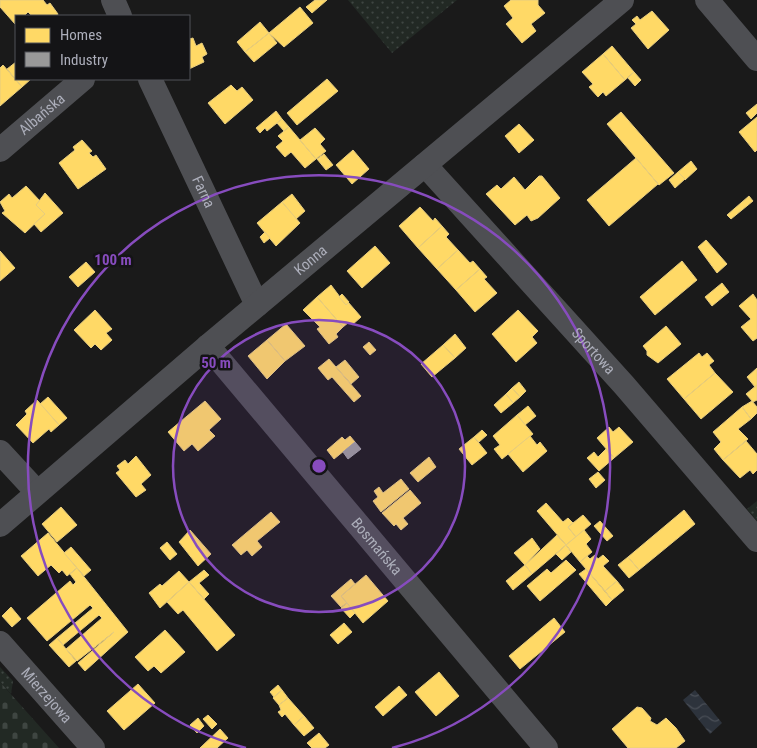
<svg xmlns="http://www.w3.org/2000/svg" width="757" height="748" font-family="'Roboto Condensed',sans-serif">
<defs>
<pattern id="grass-dots" width="8" height="8" patternUnits="userSpaceOnUse" patternTransform="scale(1.25)"><rect width="8" height="8" fill="#222924"/><path d="M2 2h.1M6 6h.1" fill="none" stroke="#3f4642" stroke-width="1.8" stroke-linecap="round"/></pattern>
<pattern id="cemetery-stones" width="16" height="16" patternUnits="userSpaceOnUse" patternTransform="scale(1.25)"><rect width="16" height="16" fill="#222924"/><path d="M2 7V4a2 2 0 0 1 4 0v3zM10 15v-3a2 2 0 0 1 4 0v3z" fill="#3f4642"/></pattern>
<pattern id="water-waves" width="16" height="10" patternUnits="userSpaceOnUse" patternTransform="scale(1.25)"><rect width="16" height="10" fill="#2d333c"/><path d="M0 5q4-4 8 0t8 0" fill="none" stroke="#494e56"/></pattern>
</defs>
<rect width="100%" height="100%" fill="#1a1a1a"/>
<g fill="url(#grass-dots)">
<polygon points="348,0 457,0 392,53"/>
<polygon points="757,501 757,521 747,509"/>
<polygon points="0,667 13,681 11,694 0,682"/>
</g>
<polygon fill="url(#cemetery-stones)" points="0,682 59,748 0,748"/>
<polygon fill="url(#water-waves)" points="695,690 722,723 710,734 683,700"/>
<g fill="#ffd966" stroke="#e6cc7f">
<polygon points="0,0 43,0 47,5 50,3 58,14 57,16 32,16 28,12 24,16 16,16 15,24 0,7"/>
<polygon points="315,0 327,0 312,13 306,7"/>
<polygon points="511,0 538,0 538,5 545,13 531,24 536,31 522,43 506,24 513,18 504,6"/>
<polygon points="300,7 313,23 284,47 269,33"/>
<polygon points="652,11 669,30 648,49 631,28 636,24 632,20 637,16 640,20"/>
<polygon points="260,22 269,33 245,52 237,42"/>
<polygon points="269,33 277,43 254,62 245,52"/>
<polygon points="193,38 196,46 202,43 207,54 202,57 204,62 189,69 189,39"/>
<polygon points="612,46 634,72 625,80 603,54"/>
<polygon points="603,54 625,80 606,96 603,92 598,97 589,87 593,84 582,72"/>
<polygon points="16,62 16,79 31,79 22,87 7,69"/>
<polygon points="3,65 22,87 0,106 0,68"/>
<polygon points="634,72 641,80 635,86 628,78"/>
<polygon points="327,79 338,91 297,125 287,113"/>
<polygon points="231,85 237,91 242,87 253,100 225,124 208,103"/>
<polygon points="757,104 757,113 751,119 746,113"/>
<polygon points="276,111 282,119 267,131 265,128 260,133 256,128"/>
<polygon points="621,112 674,173 659,185 607,124"/>
<polygon points="757,117 757,150 755,152 739,132"/>
<polygon points="282,119 289,127 284,131 277,123"/>
<polygon points="519,124 534,140 519,153 505,136"/>
<polygon points="289,127 316,159 305,168 291,152 285,157 276,147 283,141 278,136"/>
<polygon points="315,128 325,139 320,144 326,151 316,159 300,140"/>
<polygon points="82,140 92,151 89,153 93,157 96,155 106,169 78,189 59,163 75,150 73,147"/>
<polygon points="353,150 369,169 352,184 336,165"/>
<polygon points="324,154 333,165 326,170 317,159"/>
<polygon points="636,158 658,184 609,226 587,200"/>
<polygon points="691,161 697,169 685,180 678,172"/>
<polygon points="678,172 685,179 675,188 669,180"/>
<polygon points="539,176 542,176 560,198 538,218 531,221 527,215 515,225 486,194 497,185 501,189 514,177 525,190"/>
<polygon points="26,186 40,201 36,205 45,214 25,233 2,213 5,211 0,202 9,194 12,198"/>
<polygon points="45,193 63,213 41,232 34,224 45,214 36,205"/>
<polygon points="292,194 305,211 296,219 282,202"/>
<polygon points="749,196 753,201 731,219 727,215"/>
<polygon points="282,202 300,223 276,246 257,223"/>
<polygon points="420,207 433,221 435,218 442,226 418,248 399,226"/>
<polygon points="442,226 449,234 446,237 458,250 437,269 418,248"/>
<polygon points="265,232 270,238 264,243 260,237"/>
<polygon points="706,240 727,264 717,273 698,247"/>
<polygon points="375,246 390,263 362,288 347,271"/>
<polygon points="458,250 470,263 473,261 480,269 456,290 437,269"/>
<polygon points="0,251 15,268 0,281"/>
<polygon points="682,261 697,280 655,315 640,297"/>
<polygon points="86,262 95,272 78,287 69,277"/>
<polygon points="480,269 487,277 484,279 497,293 475,312 456,290"/>
<polygon points="722,283 729,292 712,306 705,297"/>
<polygon points="331,285 346,305 348,302 361,317 352,325 349,322 343,327 317,297"/>
<polygon points="342,294 349,302 346,305 339,297"/>
<polygon points="753,294 757,300 757,338 753,341 741,327 751,319 739,306"/>
<polygon points="317,297 343,327 336,334 338,337 329,344 317,329 320,327 303,310"/>
<polygon points="95,310 112,329 106,333 112,340 101,350 95,344 91,348 74,330"/>
<polygon points="518,310 538,331 532,337 537,343 516,362 492,334"/>
<polygon points="286,324 305,346 285,361 267,340"/>
<polygon points="666,326 681,344 658,363 647,355 647,351 643,346"/>
<polygon points="455,334 466,348 455,358 443,345"/>
<polygon points="267,340 285,361 267,379 248,356"/>
<polygon points="369,342 376,350 370,355 363,347"/>
<polygon points="443,345 455,358 432,377 421,364"/>
<polygon points="699,353 702,357 707,353 714,361 709,365 715,373 684,399 667,379"/>
<polygon points="329,359 361,396 354,402 332,377 328,380 318,368"/>
<polygon points="345,360 359,377 351,384 336,367"/>
<polygon points="757,368 757,385 755,387 747,377"/>
<polygon points="715,373 733,392 701,419 684,399"/>
<polygon points="519,382 526,391 520,397 512,388"/>
<polygon points="757,385 757,400 753,402 746,394"/>
<polygon points="512,388 520,397 513,403 506,394"/>
<polygon points="506,394 513,403 501,413 494,405"/>
<polygon points="48,397 67,418 59,425 40,404"/>
<polygon points="37,400 59,425 51,432 49,429 33,443 16,425 27,414 25,411"/>
<polygon points="205,401 221,419 209,430 215,436 198,451 192,444 184,451 168,432"/>
<polygon points="752,401 757,407 757,413 751,419 742,407"/>
<polygon points="528,406 536,416 525,425 517,415"/>
<polygon points="742,407 751,419 738,429 748,439 723,460 714,449 721,442 713,432"/>
<polygon points="517,415 533,434 502,459 494,449 500,445 493,436"/>
<polygon points="609,427 613,432 619,427 633,442 614,458 597,438"/>
<polygon points="482,430 487,435 479,442 474,437"/>
<polygon points="350,436 355,442 334,459 327,450 342,437 345,440"/>
<polygon points="530,436 537,445 540,442 547,451 523,472 508,454"/>
<polygon points="474,437 487,453 472,465 459,449"/>
<polygon points="746,441 757,454 757,470 753,474 750,470 740,478 723,460"/>
<polygon points="606,449 614,458 599,471 587,458 594,452 598,457"/>
<polygon points="136,456 151,475 141,484 146,490 136,497 116,473 120,470 117,466 125,460 128,464"/>
<polygon points="429,457 436,467 418,482 410,473"/>
<polygon points="598,472 605,480 596,488 589,479"/>
<polygon points="401,479 409,489 381,512 373,501 378,497 374,491 379,487 383,493"/>
<polygon points="410,490 421,503 403,518 408,524 401,530 396,524 394,526 382,513"/>
<polygon points="546,503 563,522 568,518 573,523 568,527 576,537 566,545 537,511"/>
<polygon points="61,507 77,525 57,542 42,524"/>
<polygon points="684,510 695,524 639,570 628,557"/>
<polygon points="271,512 280,522 257,541 262,547 252,556 247,550 241,555 232,545"/>
<polygon points="583,515 591,524 576,537 568,527"/>
<polygon points="600,521 613,536 607,541 594,526"/>
<polygon points="190,530 211,554 198,566 179,542"/>
<polygon points="584,530 591,539 586,544 592,552 580,562 566,545"/>
<polygon points="48,533 77,568 67,576 62,570 59,573 51,565 38,576 21,556"/>
<polygon points="557,535 566,545 532,574 525,565"/>
<polygon points="532,538 540,549 525,565 514,553"/>
<polygon points="167,542 177,554 170,560 160,548"/>
<polygon points="566,545 571,552 562,560 556,554"/>
<polygon points="71,547 91,570 84,576 64,553"/>
<polygon points="595,555 598,559 603,555 609,561 603,566 617,581 605,591 580,562 587,556 590,559"/>
<polygon points="628,557 639,570 629,578 618,565"/>
<polygon points="566,560 576,570 540,601 527,586 547,569 551,573"/>
<polygon points="525,565 532,574 513,590 506,581"/>
<polygon points="77,568 128,632 85,671 78,663 114,632 77,661 66,649 102,618 99,615 63,645 57,638 93,608 90,605 47,641 27,618 70,581 73,585 76,582 70,574"/>
<polygon points="586,569 612,600 606,606 579,574"/>
<polygon points="204,570 209,575 199,583 209,594 204,599 189,582"/>
<polygon points="179,571 189,582 160,608 149,593 160,584 162,586"/>
<polygon points="366,575 388,601 363,623 341,596"/>
<polygon points="351,579 355,584 341,596 347,603 341,607 331,596"/>
<polygon points="617,581 624,590 612,600 605,591"/>
<polygon points="189,582 235,635 217,651 183,610 178,614 167,602"/>
<polygon points="347,603 355,613 350,618 341,608"/>
<polygon points="11,607 21,619 12,627 2,616"/>
<polygon points="554,618 565,632 520,669 509,656"/>
<polygon points="344,623 352,632 338,644 330,635"/>
<polygon points="165,630 185,652 161,673 154,666 148,671 135,657"/>
<polygon points="57,638 76,661 69,667 49,645"/>
<polygon points="439,672 459,696 436,716 415,692"/>
<polygon points="138,684 155,703 124,730 107,711"/>
<polygon points="278,685 282,690 274,697 270,692"/>
<polygon points="399,686 407,695 383,716 375,707"/>
<polygon points="282,690 288,698 279,705 273,698"/>
<polygon points="288,698 304,716 294,725 285,714 282,717 278,712 281,710 279,705"/>
<polygon points="637,707 642,708 651,718 650,721 657,725 666,718 676,728 685,741 676,748 628,748 612,729"/>
<polygon points="208,715 217,724 212,729 203,719"/>
<polygon points="304,716 314,728 304,736 294,725"/>
<polygon points="198,718 204,726 197,733 190,725"/>
<polygon points="220,729 228,738 217,748 200,748"/>
<polygon points="319,733 329,745 325,748 312,748 307,743"/>
</g>
<polygon fill="#999" stroke="#9f9fa3" points="355,442 361,449 348,459 343,452"/>
<g fill="none" stroke-linecap="round" stroke-linejoin="round">
<g stroke="#4e4f53" stroke-width="24">
<polyline points="113,0 120,16"/>
<polyline points="707,0 757,59"/>
<path id="s1" d="M 150,79 L 257,305"/>
<path id="s2" d="M 0,150 L 83,79"/>
<path id="s3" d="M 425,165 L 624,385 L 757,540"/>
<path id="s4" d="M 208,346 L 546,748"/>
<polyline points="0,452 37,492"/>
<path id="s5" d="M 0,525 L 208,346 L 622,0"/>
<path id="s6" d="M 0,643 L 93,748"/>
</g>
</g>
<circle cx="319" cy="466" r="146" fill="#874cbe" fill-opacity=".12"/>
<g fill="none" stroke="#874cbe" stroke-width="2.5">
<circle cx="319" cy="466" r="146"/>
<path d="M246 748A291 291 0 1 1 392 748"/>
</g>
<g text-anchor="middle" dominant-baseline="central" stroke-width="5" stroke-linejoin="round" paint-order="stroke">
<g font-size="15" fill="#acaeba" stroke="#141416">
<text stroke="none"><textPath href="#s2" startOffset="55">Albańska</textPath></text>
<text stroke="none"><textPath href="#s1" startOffset="125">Farna</textPath></text>
<text stroke="none"><textPath href="#s5" startOffset="408">Konna</textPath></text>
<text stroke="none"><textPath href="#s3" startOffset="251">Sportowa</textPath></text>
<text stroke="none"><textPath href="#s4" startOffset="262">Bosmańska</textPath></text>
<text stroke="none"><textPath href="#s6" startOffset="70">Mierzejowa</textPath></text>
</g>
</g>
<circle cx="319" cy="466" r="8" fill="#874cbe" stroke="#141416" stroke-width="2.5"/>
<g font-size="15" text-anchor="middle" font-weight="bold" fill="#874cbe" stroke="#141416" stroke-width="5" stroke-linejoin="round" paint-order="stroke">
<text x="113" y="265">100 m</text>
<text x="216" y="368">50 m</text>
</g>
<rect x="15" y="15" width="175" height="65" fill="#141416" stroke="#515258"/>
<rect x="25" y="28" width="25" height="15" fill="#ffd966" stroke="#515258"/>
<text x="60" y="40" font-size="15" fill="#acaeba">Homes</text>
<rect x="25" y="52" width="25" height="15" fill="#999999" stroke="#515258"/>
<text x="60" y="65" font-size="15" fill="#acaeba">Industry</text>
</svg>
